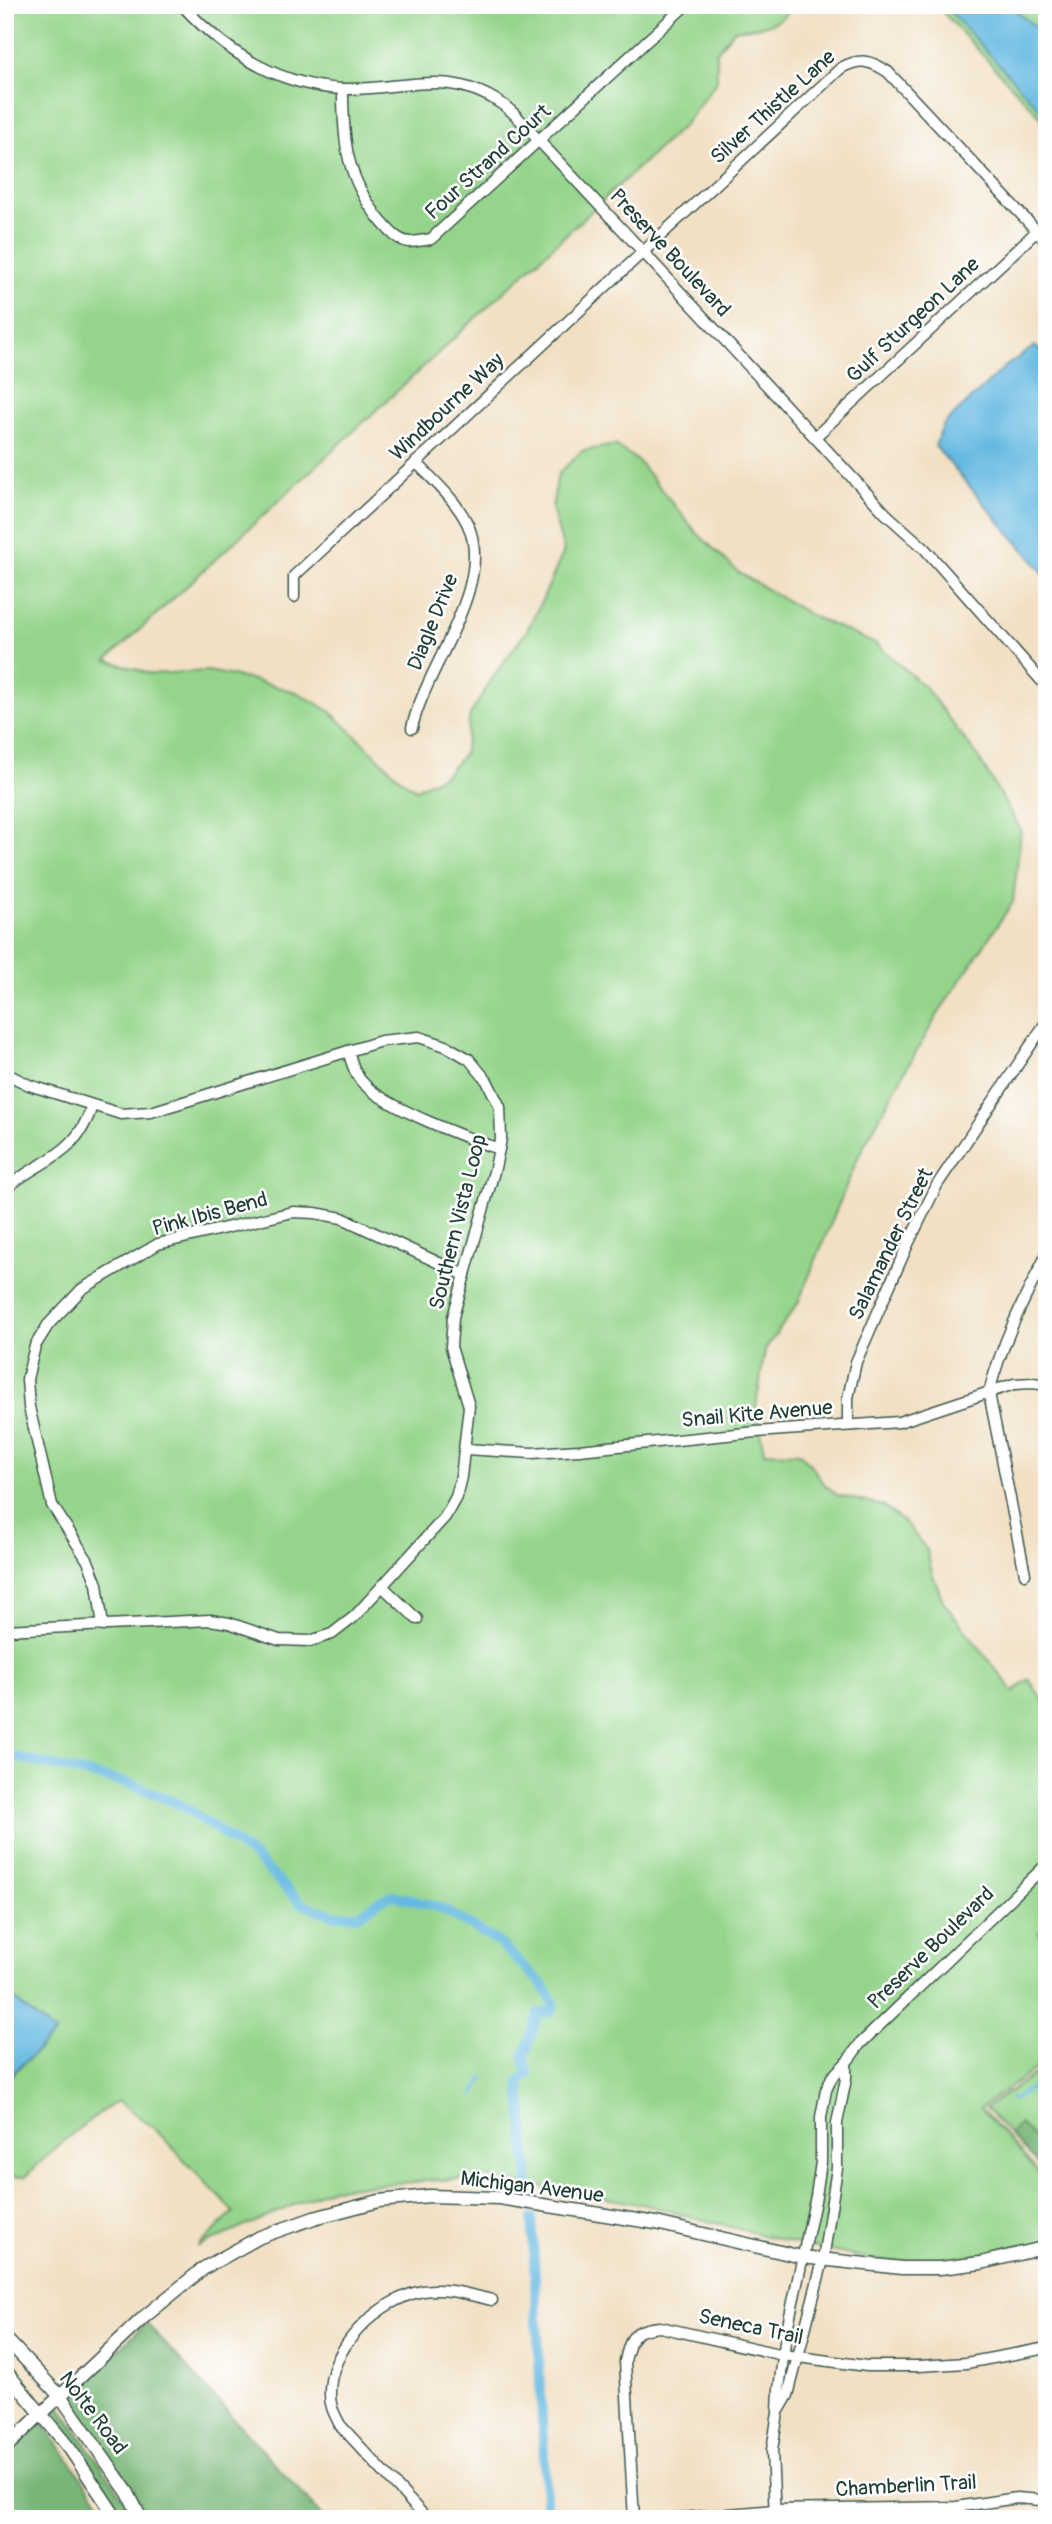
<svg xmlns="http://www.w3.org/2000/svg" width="1052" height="2524" font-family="Pangolin,sans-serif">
<rect width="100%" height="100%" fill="#fff"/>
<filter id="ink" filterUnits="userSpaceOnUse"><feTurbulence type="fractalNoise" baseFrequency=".0143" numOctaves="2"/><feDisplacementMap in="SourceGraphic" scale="14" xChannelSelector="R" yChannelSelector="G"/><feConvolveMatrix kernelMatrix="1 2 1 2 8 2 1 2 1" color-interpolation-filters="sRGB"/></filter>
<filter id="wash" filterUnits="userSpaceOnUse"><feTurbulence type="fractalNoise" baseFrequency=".00686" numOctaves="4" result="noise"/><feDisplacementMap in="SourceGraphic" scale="28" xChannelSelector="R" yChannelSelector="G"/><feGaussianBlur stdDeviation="1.57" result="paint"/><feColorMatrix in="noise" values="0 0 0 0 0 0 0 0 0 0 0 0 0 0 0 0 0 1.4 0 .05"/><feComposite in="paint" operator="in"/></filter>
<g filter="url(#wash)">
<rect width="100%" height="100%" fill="#f1e0c4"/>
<g fill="#95d58b" stroke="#5a8960" stroke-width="2">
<path d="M 5,5 L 792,5 C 779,29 757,26 734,30 L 717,51 L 717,81 L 684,125 L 107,660 L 151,674 L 208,671 L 248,679 L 296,692 L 330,711 L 402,780 L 416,789 L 446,774 L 464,754 L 470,715 L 495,674 L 526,632 L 545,594 L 564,551 L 552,508 L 558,474 L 582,451 L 615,445 L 638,461 L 696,532 L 738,572 L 812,616 L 876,644 L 924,686 L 978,757 L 1021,830 L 1013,902 L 941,1009 L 904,1073 L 859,1155 L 798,1303 L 765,1350 L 756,1407 L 764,1452 L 800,1453 L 812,1466 L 822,1482 L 837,1495 L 883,1506 L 907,1525 L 927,1550 L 932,1573 L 944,1603 L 1014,1692 L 1029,1679 L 1047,1707 L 1047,1924 L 1038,1933 L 1047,1943 L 1047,2061 L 980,2108 L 1047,2182 L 1047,2242 L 1006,2253 L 899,2262 L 869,2259 L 801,2245 L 646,2205 L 482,2177 L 332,2188 L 198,2247 L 234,2212 L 155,2129 L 118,2101 C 83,2122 54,2148 25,2177 L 13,2177 L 5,2168 L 5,2081 L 55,2033 L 15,2000 L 5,2000 Z"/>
<polygon points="936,5 1047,5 1047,124"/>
<polygon points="1047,2066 1047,2174 985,2108"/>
</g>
<g fill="#78b677" stroke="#4c7a56" stroke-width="2">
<polygon points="1020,2124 1047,2151 1047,2174 1009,2134"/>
<polygon points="146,2323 325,2519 148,2519 131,2486 69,2397"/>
<polygon points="60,2406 123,2497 135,2519 124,2519 109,2494 50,2414"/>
<polygon points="42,2422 99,2501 110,2519 5,2519 5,2455"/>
</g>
<g fill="#65b9e1" stroke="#427b8a" stroke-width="2">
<polygon points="944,5 1008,5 1047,36 1047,117"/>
<polygon points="1035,346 1047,356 1047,577 935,446 943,425 1007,365"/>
<polygon points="5,2000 15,2000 55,2033 5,2081"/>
</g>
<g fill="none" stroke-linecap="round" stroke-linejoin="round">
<g stroke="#65b9e1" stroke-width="3.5">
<polyline points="473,2095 484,2078"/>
<polyline points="1011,2098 1013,2100 1047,2077"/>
<polyline points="538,2402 541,2402"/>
</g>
<g stroke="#65b9e1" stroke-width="10">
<polyline points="5,1755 132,1784 187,1808 252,1855 302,1904 334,1915 360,1915 379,1901 393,1895 441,1908 498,1942 542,1984 555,2005 551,2012 538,2014 524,2058 528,2073 520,2082 529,2187"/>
<polyline points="532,2218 547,2519"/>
</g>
</g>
</g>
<g filter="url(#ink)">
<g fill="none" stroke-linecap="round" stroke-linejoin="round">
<defs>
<g id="minor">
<path d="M 182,5 C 224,51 277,85 342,89 C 401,91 446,66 502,104 C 516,113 528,129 539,141 C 566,169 592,198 619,226 C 708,322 797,418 886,514 L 924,548 L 1047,687"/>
<path d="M 343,89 C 343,142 346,177 380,220 C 388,229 396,240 409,242 C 416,242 424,240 431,239 L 686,5"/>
<polyline points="815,437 1037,231"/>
<path d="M 294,597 L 294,576 L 841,68 C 860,58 870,60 888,72 L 1047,242"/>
<path d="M 412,728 C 425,668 495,586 468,525 C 457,501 434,481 416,462"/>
<path d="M 348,1051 C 352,1063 355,1076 365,1085 C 388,1108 466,1138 499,1149"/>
<polyline points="5,1073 29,1085 121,1114 151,1112 381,1041 419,1037 446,1046 469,1059 487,1081 500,1107 501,1139 495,1168 453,1317 451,1347 469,1406 461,1477 456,1497 445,1517 354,1617 332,1634 310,1641 279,1640 229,1623 210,1620 5,1630"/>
<path d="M 5,1189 C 42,1158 76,1157 92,1106"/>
<polyline points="848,1425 848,1398 856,1362 908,1244 937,1185 1047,1021"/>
<polyline points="465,1449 532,1453 579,1450 756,1432 899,1422 1014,1384 1033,1383 1047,1385"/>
<path d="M 1025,1574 L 989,1393 C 1001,1344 1024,1299 1047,1254"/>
<polyline points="382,1586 417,1619"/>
<polyline points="103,1626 97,1584 88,1561 52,1505 29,1407 27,1379 35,1346 48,1325 82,1289 158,1244 293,1212 315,1213 342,1218 465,1275"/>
<polyline points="780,2409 788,2395 823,2260 837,2168 837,2123 846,2079 846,2063"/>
<path d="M 427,2519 L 340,2425 C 335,2415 330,2407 330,2395 C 328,2348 379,2299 423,2291 C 447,2287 469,2295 492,2300"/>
<path d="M 634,2519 L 625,2361 C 631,2335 634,2329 660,2327 L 783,2355 L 867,2366 L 919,2366 L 966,2363 L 1047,2348"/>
<polyline points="671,2519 775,2510 956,2507 1017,2498 1040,2500 1047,2503"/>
<polyline points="775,2519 772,2450 778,2413 779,2389 786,2334 816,2196 821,2162 821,2117 826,2090 832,2077 846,2063 860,2044 1047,1864"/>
</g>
<g id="tertiary">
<polyline points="5,2338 61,2397 128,2493 141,2519"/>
<polyline points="5,2370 70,2449 117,2519"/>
<polyline points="5,2448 144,2317 204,2268 260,2237 314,2218 379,2201 429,2196 499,2198 656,2223 802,2257 902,2268 940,2268 981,2263 1047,2247"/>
</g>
</defs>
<use href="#minor" stroke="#3e554a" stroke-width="13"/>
<use href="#tertiary" stroke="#3e554a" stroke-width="15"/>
<use href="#minor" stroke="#fff" stroke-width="10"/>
<use href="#tertiary" stroke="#fff" stroke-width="12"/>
</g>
</g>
<g text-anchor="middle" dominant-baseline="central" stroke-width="5" stroke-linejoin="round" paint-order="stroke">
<g font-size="21" fill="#1f3d34" stroke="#fff">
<text transform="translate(773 107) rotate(-42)">Silver Thistle Lane</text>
<text transform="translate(488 162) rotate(-42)">Four Strand Court</text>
<text transform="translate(670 253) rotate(47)">Preserve Boulevard</text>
<text transform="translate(913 320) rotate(-43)">Gulf Sturgeon Lane</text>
<text transform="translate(447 407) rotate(-43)">Windbourne Way</text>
<text transform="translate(433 622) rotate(-68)">Diagle Drive</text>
<text transform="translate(210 1214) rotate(-15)">Pink Ibis Bend</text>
<text transform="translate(458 1222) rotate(-76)">Southern Vista Loop</text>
<text transform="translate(891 1244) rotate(-64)">Salamander Street</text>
<text transform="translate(757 1414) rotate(-5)">Snail Kite Avenue</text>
<text transform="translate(931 1948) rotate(-44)">Preserve Boulevard</text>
<text transform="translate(532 2187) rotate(7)">Michigan Avenue</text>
<text transform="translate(751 2327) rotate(12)">Seneca Trail</text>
<text transform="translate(93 2413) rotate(53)">Nolte Road</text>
<text transform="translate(906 2486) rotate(-3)">Chamberlin Trail</text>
</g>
</g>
<rect width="1052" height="2524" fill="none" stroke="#fff" stroke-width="28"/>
</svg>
